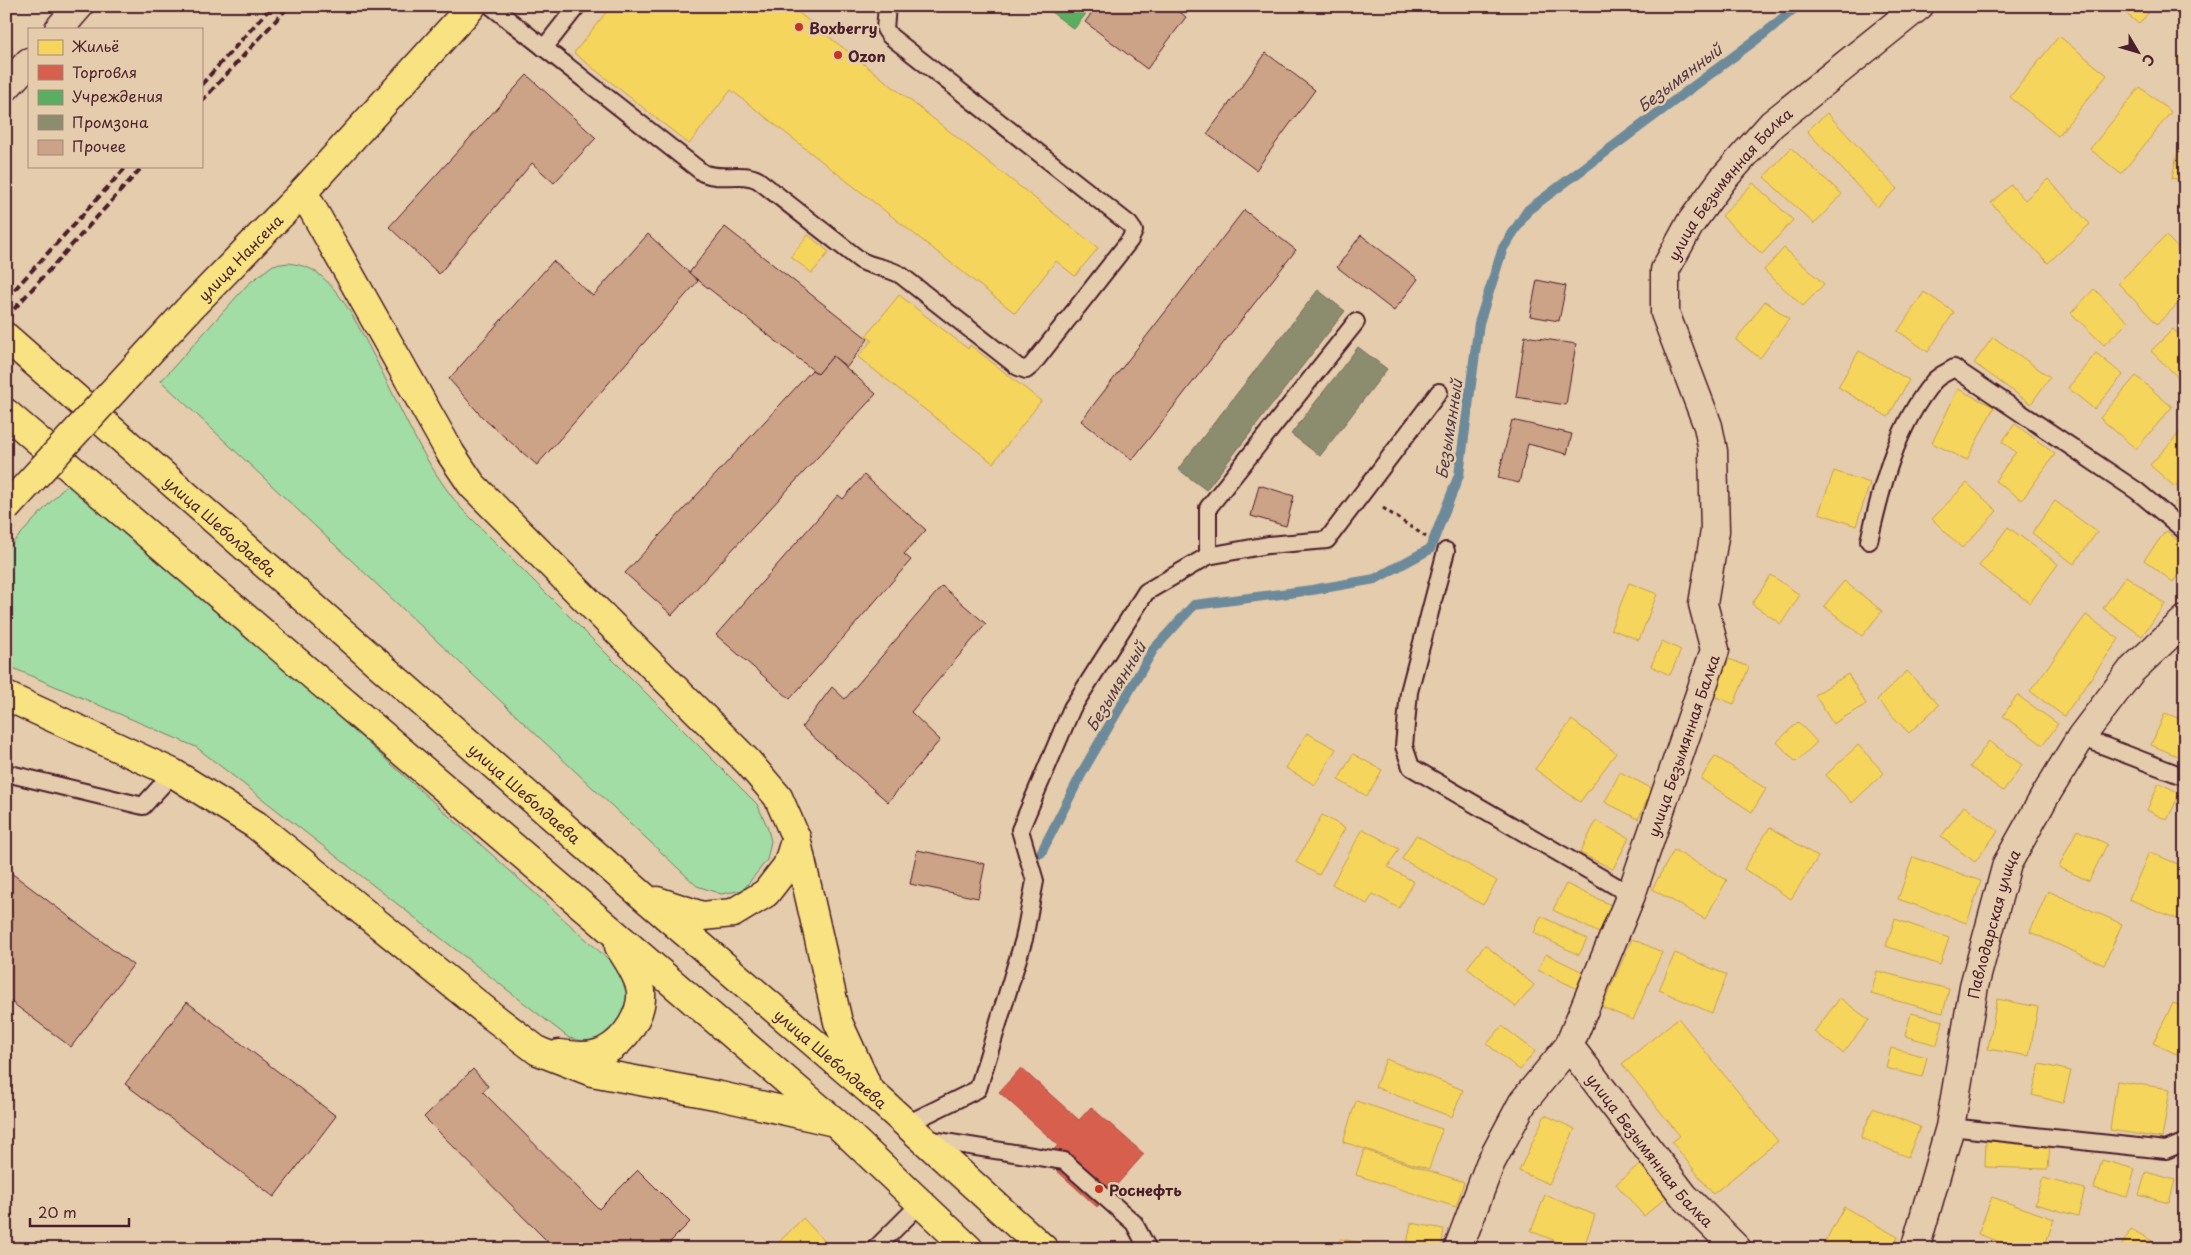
<svg xmlns="http://www.w3.org/2000/svg" width="2191" height="1255" font-family="'Playpen Sans',sans-serif">
<rect width="100%" height="100%" fill="#e5ccad"/>
<filter id="ink" filterUnits="userSpaceOnUse"><feTurbulence type="fractalNoise" baseFrequency=".02" numOctaves="2"/><feDisplacementMap in="SourceGraphic" scale="10" xChannelSelector="R" yChannelSelector="G"/><feConvolveMatrix kernelMatrix="1 2 1 2 8 2 1 2 1" color-interpolation-filters="sRGB"/></filter>
<g filter="url(#ink)">
<g fill="#a1dda4" stroke="#767e68">
<path d="M 289,263 C 300,265 311,267 320,275 C 346,297 360,330 376,360 C 402,411 424,464 461,508 L 757,804 L 767,826 L 771,841 L 767,860 L 743,890 L 721,894 L 697,886 L 161,381 L 248,284 L 273,265 Z"/>
<path d="M 73,478 L 618,968 L 629,991 C 621,1023 608,1050 569,1038 L 196,747 L 6,665 L 6,550 Z"/>
</g>
<g fill="#f6d55c" stroke="#c29e4d">
<polygon points="611,6 797,6 795,10 1098,248 1075,276 1056,261 1015,313 731,90 689,144 574,53"/>
<polygon points="2117,6 2154,6 2139,24"/>
<polygon points="2059,36 2107,75 2058,136 2010,97"/>
<polygon points="2185,50 2185,68 2176,61"/>
<polygon points="2140,87 2171,112 2121,174 2090,149"/>
<polygon points="1827,113 1897,189 1877,207 1807,131"/>
<polygon points="2182,132 2185,133 2185,181 2172,178"/>
<polygon points="1791,148 1842,194 1814,224 1764,177"/>
<polygon points="2048,179 2090,224 2048,263 1991,203 2011,185 2025,200"/>
<polygon points="1753,183 1793,220 1762,254 1722,216"/>
<polygon points="808,235 829,252 812,273 791,257"/>
<polygon points="2166,236 2185,255 2185,297 2157,324 2118,283"/>
<polygon points="1784,248 1824,284 1803,306 1764,270"/>
<polygon points="2094,289 2128,322 2104,345 2071,313"/>
<polygon points="1924,292 1954,312 1928,352 1898,331"/>
<polygon points="899,295 968,349 970,345 1041,401 993,463 858,357 872,340 866,336"/>
<polygon points="1765,301 1789,319 1760,358 1736,340"/>
<polygon points="2173,329 2185,341 2185,384 2151,351"/>
<polygon points="1993,337 2050,377 2031,404 1974,363"/>
<polygon points="1859,351 1909,380 1888,417 1838,387"/>
<polygon points="2096,353 2123,375 2094,409 2068,388"/>
<polygon points="2136,376 2172,407 2136,449 2100,418"/>
<polygon points="1958,389 1994,407 1967,460 1932,443"/>
<polygon points="2015,424 2055,454 2022,500 1995,481 2016,452 2002,442"/>
<polygon points="2185,427 2185,475 2175,487 2150,465"/>
<polygon points="1834,471 1870,483 1856,526 1819,513"/>
<polygon points="1967,483 1997,511 1962,548 1932,519"/>
<polygon points="2185,492 2185,513 2174,504"/>
<polygon points="2055,501 2097,532 2074,564 2032,533"/>
<polygon points="2008,527 2058,564 2030,603 1979,566"/>
<polygon points="2166,531 2185,546 2185,566 2173,582 2144,560"/>
<polygon points="1771,575 1800,595 1781,624 1752,604"/>
<polygon points="2126,576 2165,604 2142,636 2103,608"/>
<polygon points="1844,581 1882,611 1862,636 1824,606"/>
<polygon points="1629,583 1657,594 1639,640 1611,629"/>
<polygon points="2086,615 2119,639 2064,716 2030,691"/>
<polygon points="1662,641 1681,650 1670,675 1651,666"/>
<polygon points="1729,659 1749,667 1734,704 1713,696"/>
<polygon points="1907,671 1939,705 1909,733 1877,700"/>
<polygon points="1848,674 1866,704 1833,724 1815,695"/>
<polygon points="2017,695 2058,724 2043,745 2003,716"/>
<polygon points="2165,713 2185,721 2185,759 2151,745"/>
<polygon points="1572,720 1616,753 1580,802 1535,769"/>
<polygon points="1798,722 1817,742 1796,762 1777,742"/>
<polygon points="1307,733 1336,749 1315,785 1286,768"/>
<polygon points="1989,741 2022,765 2003,791 1970,767"/>
<polygon points="1858,745 1884,773 1852,803 1826,775"/>
<polygon points="1353,754 1382,770 1367,796 1338,780"/>
<polygon points="1715,756 1766,789 1752,812 1701,779"/>
<polygon points="1620,772 1653,789 1638,819 1605,802"/>
<polygon points="2159,783 2180,793 2167,820 2147,810"/>
<polygon points="1964,806 1998,831 1975,862 1941,837"/>
<polygon points="1322,815 1345,828 1319,875 1296,862"/>
<polygon points="1596,821 1629,838 1613,869 1580,853"/>
<polygon points="1770,827 1818,857 1791,899 1744,869"/>
<polygon points="1363,829 1399,849 1388,867 1414,882 1399,908 1373,894 1367,904 1332,884"/>
<polygon points="2077,830 2107,844 2089,881 2059,867"/>
<polygon points="1416,835 1497,881 1483,905 1402,859"/>
<polygon points="1674,850 1727,880 1705,919 1652,889"/>
<polygon points="2149,852 2185,867 2185,900 2177,919 2129,899"/>
<polygon points="1913,857 1981,881 1967,923 1898,899"/>
<polygon points="1566,884 1615,907 1601,934 1553,910"/>
<polygon points="2048,891 2122,924 2104,965 2030,932"/>
<polygon points="1541,916 1587,939 1579,955 1534,933"/>
<polygon points="1895,919 1949,938 1940,965 1886,946"/>
<polygon points="1632,939 1662,952 1633,1020 1602,1007"/>
<polygon points="1485,945 1534,985 1516,1007 1467,968"/>
<polygon points="1675,953 1727,975 1712,1013 1659,990"/>
<polygon points="1546,954 1583,972 1576,988 1538,970"/>
<polygon points="1877,971 1949,989 1943,1013 1871,994"/>
<polygon points="1840,998 1869,1020 1843,1053 1814,1032"/>
<polygon points="1997,999 2038,1007 2029,1056 1988,1049"/>
<polygon points="2173,1003 2185,1008 2183,1057 2153,1043"/>
<polygon points="1911,1013 1943,1021 1937,1045 1905,1036"/>
<polygon points="1678,1018 1778,1141 1713,1194 1672,1142 1680,1136 1622,1064"/>
<polygon points="1502,1026 1535,1051 1520,1070 1487,1044"/>
<polygon points="1891,1048 1927,1057 1922,1077 1886,1068"/>
<polygon points="1386,1059 1463,1090 1452,1117 1375,1087"/>
<polygon points="2040,1064 2071,1071 2063,1103 2032,1095"/>
<polygon points="2117,1081 2170,1089 2162,1138 2110,1130"/>
<polygon points="1356,1101 1442,1129 1429,1169 1343,1142"/>
<polygon points="1873,1108 1920,1127 1908,1157 1861,1138"/>
<polygon points="1545,1115 1575,1129 1549,1184 1519,1171"/>
<polygon points="1986,1141 2050,1143 2048,1169 1985,1167"/>
<polygon points="1364,1150 1464,1182 1456,1207 1356,1175"/>
<polygon points="2102,1160 2135,1169 2127,1197 2094,1188"/>
<polygon points="1642,1162 1670,1194 1644,1216 1616,1184"/>
<polygon points="2146,1172 2175,1180 2169,1203 2139,1195"/>
<polygon points="2043,1178 2085,1189 2078,1216 2035,1204"/>
<polygon points="1545,1195 1595,1215 1583,1249 1576,1249 1531,1231"/>
<polygon points="1992,1197 2054,1219 2044,1249 2020,1249 1978,1234"/>
<polygon points="1844,1207 1898,1237 1892,1249 1821,1249"/>
<polygon points="803,1218 832,1249 772,1249"/>
<polygon points="1411,1223 1444,1229 1441,1249 1406,1249"/>
<polygon points="2131,1229 2161,1246 2159,1249 2120,1249"/>
<polygon points="1340,1239 1396,1249 1338,1249"/>
</g>
<polygon fill="#d6604d" stroke="#ac4c43" points="1021,1068 1079,1120 1091,1107 1144,1154 1097,1207 1045,1160 1058,1145 999,1092"/>
<polygon fill="#5aae61" stroke="#558351" points="1043,6 1092,6 1074,29"/>
<g fill="#8c8c6e" stroke="#786b5a">
<polygon points="1318,290 1345,311 1206,490 1178,469"/>
<polygon points="1358,347 1387,369 1320,456 1291,434"/>
</g>
<g fill="none" stroke-linecap="round" stroke-linejoin="round">
<polyline stroke="#6d8a9a" stroke-width="10" points="1041,853 1084,769 1153,650 1194,605 1312,590 1375,579 1430,549 1459,475 1479,323 1503,248 1528,210 1765,33 1797,6"/>
</g>
<g fill="#cca387" stroke="#4a1f2b">
<polygon points="1097,6 1172,6 1186,17 1147,69 1085,22"/>
<polygon points="1266,53 1315,90 1256,170 1207,134"/>
<polygon points="527,75 596,138 554,183 532,163 439,274 389,227"/>
<polygon points="1244,210 1296,250 1132,460 1081,421"/>
<polygon points="725,227 868,339 847,367 833,356 818,374 689,273"/>
<polygon points="648,234 698,281 537,465 484,419 449,379 553,261 593,296"/>
<polygon points="1361,235 1418,279 1394,311 1337,267"/>
<polygon points="1537,280 1566,286 1559,321 1530,316"/>
<polygon points="1525,336 1576,344 1566,405 1516,397"/>
<polygon points="833,356 876,394 672,615 625,573 812,370 818,374"/>
<polygon points="1512,420 1572,434 1567,454 1528,444 1519,483 1498,478"/>
<polygon points="864,475 926,530 904,554 911,560 790,699 716,635 838,495 843,499"/>
<polygon points="1259,485 1294,496 1286,526 1251,516"/>
<polygon points="942,586 986,624 911,712 940,740 888,802 802,727 832,687 845,699"/>
<polygon points="917,850 985,864 978,898 910,884"/>
<polygon points="6,869 133,965 71,1047 6,998"/>
<polygon points="187,1002 336,1116 274,1197 125,1084"/>
<polygon points="473,1069 488,1086 483,1092 599,1209 638,1170 690,1222 663,1249 555,1249 424,1117"/>
</g>
<g fill="none" stroke-linecap="round" stroke-linejoin="round">
<defs>
<g id="lane">
<path d="M 491,6 L 703,173 C 722,181 741,171 758,180 L 860,260 C 873,268 889,267 902,276 L 1018,367 L 1026,370 L 1032,365 L 1130,240 L 1134,231 L 1129,224 L 890,36 L 885,29 L 887,6"/>
<polyline points="544,48 577,6"/>
<path d="M 1869,541 C 1882,485 1896,426 1934,381 C 1939,375 1948,372 1954,368 L 2137,491 L 2185,531"/>
<polyline points="1446,551 1409,692 1404,746 1411,767 1631,895"/>
<polyline points="1208,556 1208,508 1356,322"/>
<polyline points="2081,737 2185,777"/>
<polyline points="6,773 143,806 173,773"/>
<polyline points="907,1124 978,1089 1024,939 1035,881 1020,830 1072,708 1146,592 1208,556 1268,545 1327,540 1439,392"/>
<polyline points="1950,1127 2166,1150 2185,1142"/>
<polyline points="926,1139 1064,1161 1134,1223 1148,1249"/>
<polyline points="875,1249 920,1204"/>
</g>
<g id="street">
<path id="s1" d="M 1569,1046 L 1684,1196 L 1737,1249"/>
<path id="s2" d="M 1458,1249 L 1490,1164 L 1523,1102 L 1569,1046 L 1631,895 L 1715,650 L 1703,604 L 1715,531 L 1713,451 L 1708,426 L 1665,313 L 1665,270 L 1690,224 L 1723,179 L 1772,124 L 1919,6"/>
<path id="s3" d="M 1915,1249 L 1950,1127 L 1974,986 L 2007,864 L 2045,796 L 2081,737 L 2131,671 L 2185,620"/>
</g>
<g id="secondary">
<polyline points="59,29 79,6"/>
<polyline points="6,87 29,62"/>
</g>
<g id="primary">
<polyline points="303,192 451,454 472,485 748,762 778,797 796,838 838,1022 865,1081"/>
<path id="s4" d="M 188,310 L 303,192 L 472,6"/>
<path id="s5" d="M 6,337 L 644,897 L 869,1090 L 1044,1249"/>
<polyline points="6,413 835,1122 969,1249"/>
<polyline points="6,696 173,773 256,825 492,1016 538,1051 592,1072 720,1096 830,1121"/>
<polyline points="657,901 702,916 733,913 766,893 787,866 796,838"/>
<path d="M 559,1054 C 574,1056 591,1058 605,1051 C 625,1041 643,1014 641,991 C 639,975 627,960 619,946"/>
</g>
</defs>
<use href="#lane" stroke="#4a1f2b" stroke-width="20"/>
<use href="#street" stroke="#4a1f2b" stroke-width="31"/>
<use href="#secondary" stroke="#4a1f2b" stroke-width="31"/>
<use href="#primary" stroke="#4a1f2b" stroke-width="31"/>
<polyline stroke="#4a1f2b" stroke-width="3" stroke-dasharray="4 4" stroke-linecap="butt" points="1383,508 1426,537"/>
<use href="#lane" stroke="#e5ccad" stroke-width="16"/>
<use href="#street" stroke="#e5ccad" stroke-width="28"/>
<use href="#secondary" stroke="#e5ccad" stroke-width="28"/>
<use href="#primary" stroke="#f8e281" stroke-width="28"/>
<g stroke="#4a1f2b" stroke-width="4" stroke-dasharray="8 4" stroke-linecap="butt">
<polyline points="201,85 272,6"/>
<polyline points="201,102 289,6"/>
<polyline points="6,299 127,166"/>
<polyline points="6,318 143,166"/>
</g>
<defs>
<polyline id="primary-bridge" points="6,508 188,310"/>
</defs>
<use href="#primary-bridge" stroke="#4a1f2b" stroke-width="31" stroke-linecap="butt"/>
<use href="#primary-bridge" stroke="#f8e281" stroke-width="28"/>
</g>
</g>
<g fill="#c8321e" stroke="#e5ccad" stroke-width="2">
<circle cx="799" cy="27" r="5"/>
<circle cx="838" cy="55" r="5"/>
<circle cx="1099" cy="1189" r="5"/>
</g>
<g text-anchor="middle" dominant-baseline="central" stroke-width="5" stroke-linejoin="round" paint-order="stroke">
<g font-size="15" font-weight="bold" fill="#4a1f2b" stroke="#e5ccad" text-anchor="start">
<text x="809" y="27">Boxberry</text>
<text x="848" y="55">Ozon</text>
<text x="1109" y="1189">Роснефть</text>
</g>
<g font-size="15" fill="#4a1f2b" stroke="#e5ccad">
<text stroke="none"><textPath href="#s2" startOffset="1155">улица Безымянная Балка</textPath></text>
<text stroke="none"><textPath href="#s4" startOffset="74">улица Нансена</textPath></text>
<text stroke="none"><textPath href="#s5" startOffset="286">улица Шеболдаева</textPath></text>
<text stroke="none"><textPath href="#s2" startOffset="555">улица Безымянная Балка</textPath></text>
<text stroke="none"><textPath href="#s5" startOffset="691">улица Шеболдаева</textPath></text>
<text stroke="none"><textPath href="#s3" startOffset="335">Павлодарская улица</textPath></text>
<text stroke="none"><textPath href="#s5" startOffset="1096">улица Шеболдаева</textPath></text>
<text stroke="none"><textPath href="#s1" startOffset="132">улица Безымянная Балка</textPath></text>
</g>
<g font-size="16" font-style="italic" fill="#533a47" stroke="#e5ccad">
<text transform="translate(1679 77) rotate(-37)">Безымянный</text>
<text transform="translate(1448 429) rotate(-81)">Безымянный</text>
<text transform="translate(1115 686) rotate(-59)">Безымянный</text>
</g>
</g>
<rect width="2191" height="1255" fill="none" stroke="#e5ccad" stroke-width="25"/>
<rect x="12" y="12" width="2166" height="1230" fill="none" stroke="#4a1f2b" stroke-width="2" filter="url(#ink)"/>
<rect x="28" y="28" width="175" height="140" fill="#e5ccad" stroke="#a78779"/>
<rect x="38" y="40" width="25" height="15" fill="#f6d55c" stroke="#a78779"/>
<text x="72" y="52" font-size="15" fill="#4a1f2b">Жильё</text>
<rect x="38" y="65" width="25" height="15" fill="#d6604d" stroke="#a78779"/>
<text x="72" y="78" font-size="15" fill="#4a1f2b">Торговля</text>
<rect x="38" y="90" width="25" height="15" fill="#5aae61" stroke="#a78779"/>
<text x="72" y="102" font-size="15" fill="#4a1f2b">Учреждения</text>
<rect x="38" y="115" width="25" height="15" fill="#8c8c6e" stroke="#a78779"/>
<text x="72" y="128" font-size="15" fill="#4a1f2b">Промзона</text>
<rect x="38" y="140" width="25" height="15" fill="#cca387" stroke="#a78779"/>
<text x="72" y="152" font-size="15" fill="#4a1f2b">Прочее</text>
<g transform="translate(2138 52) rotate(128)" stroke="#e5ccad" stroke-width="4" paint-order="stroke">
<path d="M0-4L9 19L0 12L-9 19Z" fill="#4a1f2b"/>
<text y="-8" font-size="14" font-weight="bold" text-anchor="middle" fill="#4a1f2b">С</text>
</g>
<path d="M30 1218v8h99v-8" fill="none" stroke="#4a1f2b" stroke-width="2.5"/>
<text x="38" y="1218" font-size="15" fill="#4a1f2b" stroke="#e5ccad" stroke-width="4" paint-order="stroke">20 m</text>
</svg>
